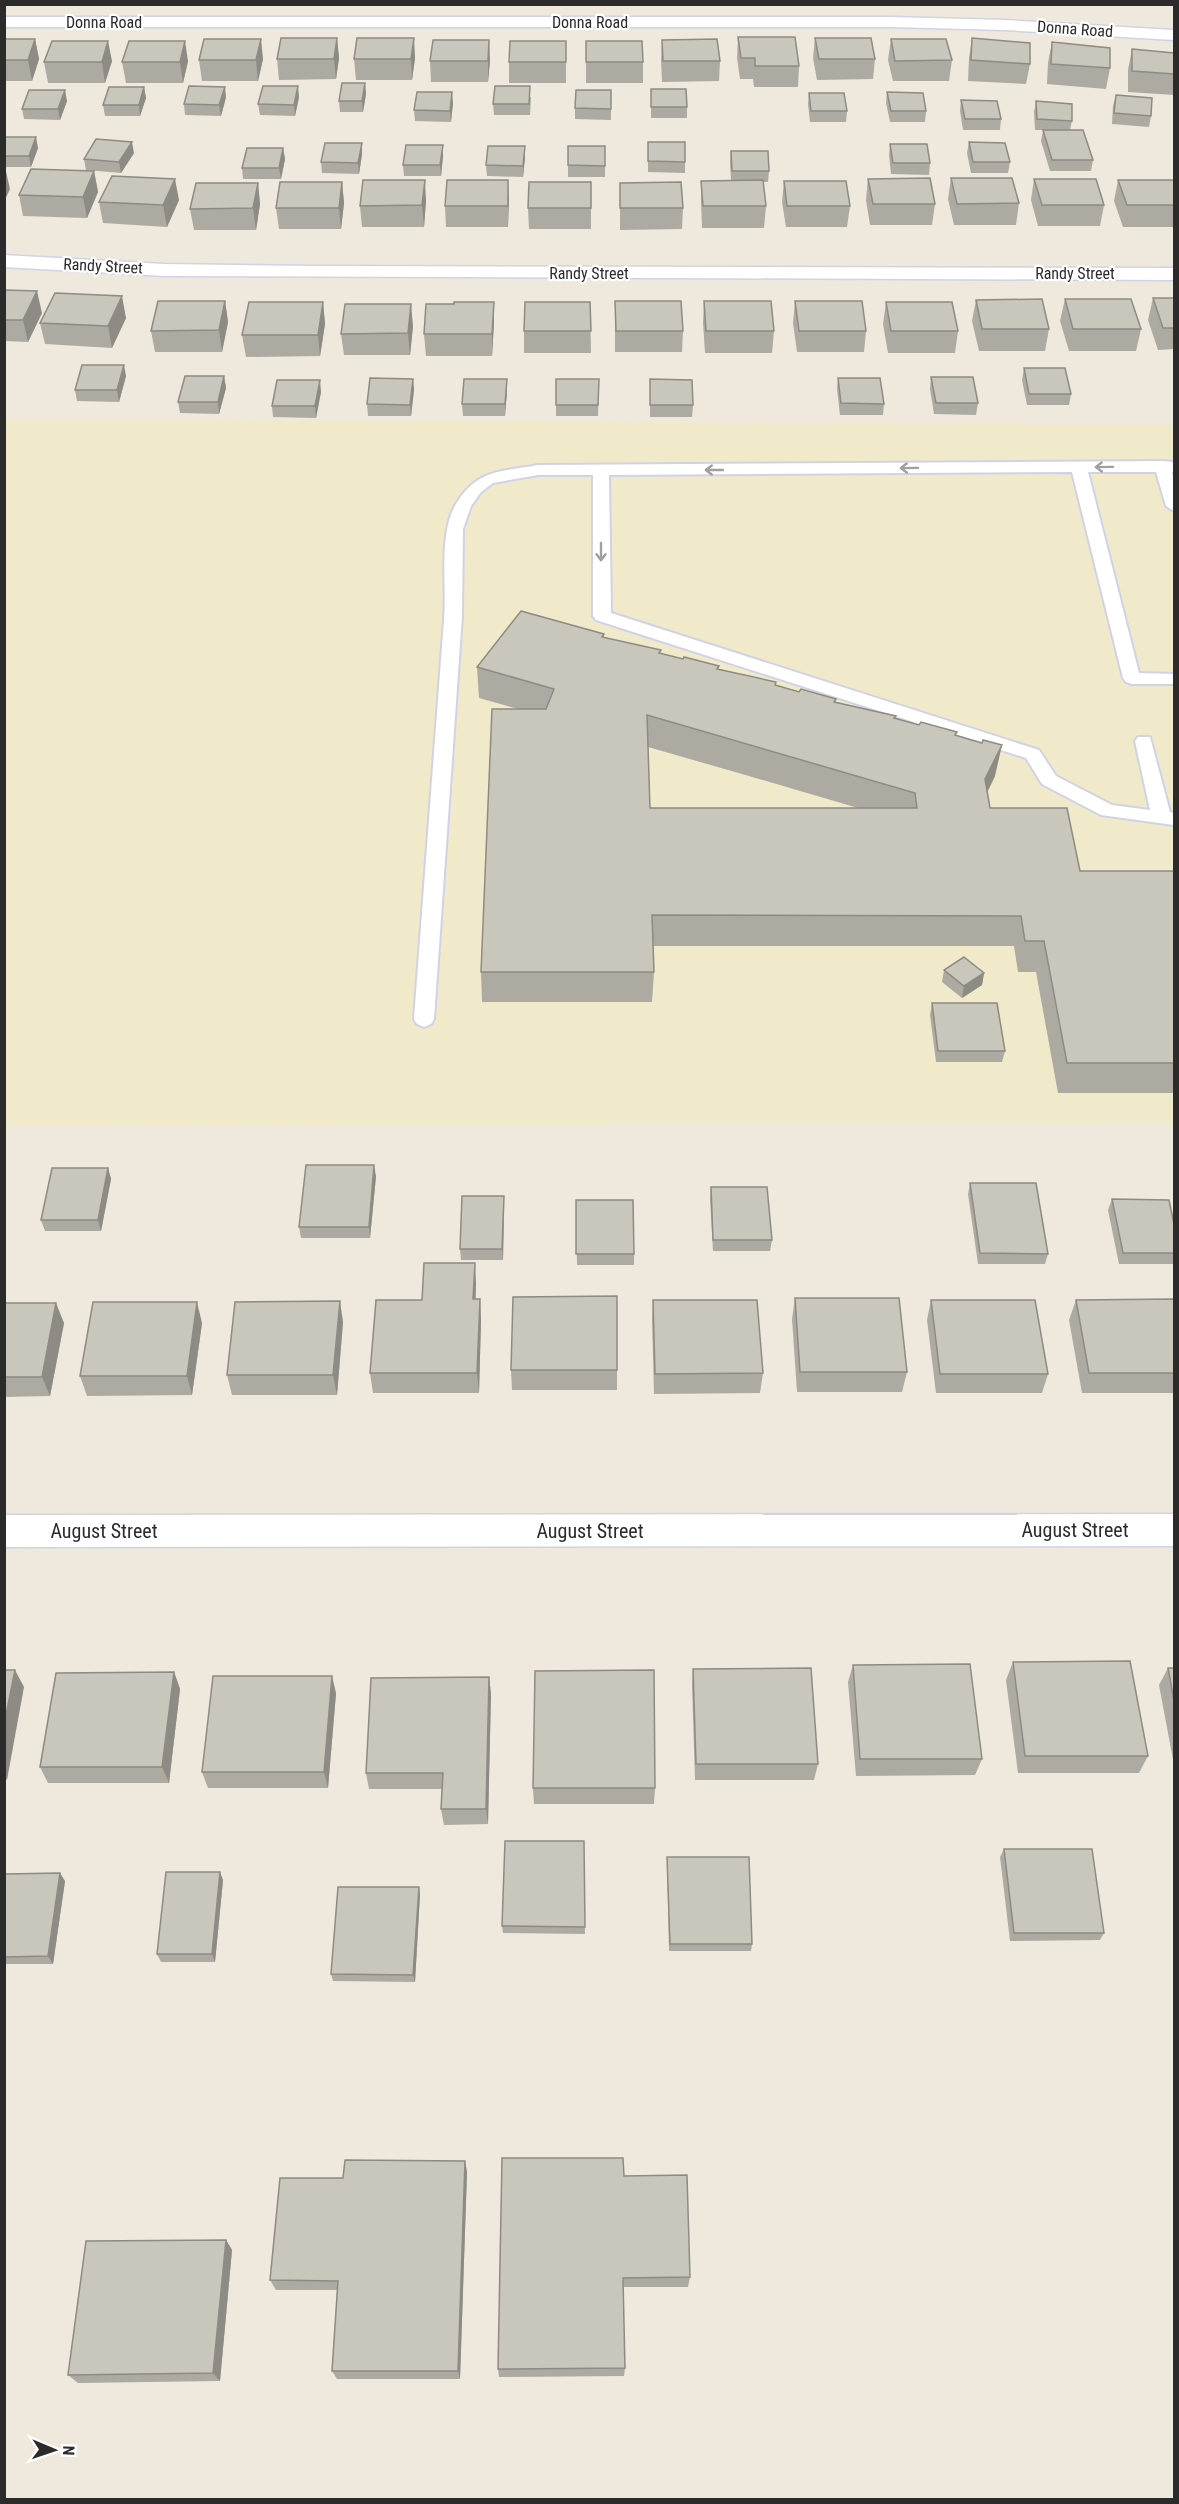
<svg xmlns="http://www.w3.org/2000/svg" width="1179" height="2504" font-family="'Roboto Condensed',sans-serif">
<rect width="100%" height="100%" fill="#eee9dc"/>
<polygon fill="#f1eaca" points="5,419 1174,425 1174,1124 5,1125"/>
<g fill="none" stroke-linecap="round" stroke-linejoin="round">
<defs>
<path id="service" d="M 1162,461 L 1174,462 L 1174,472 L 1172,472 L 1174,481 L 1174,511 L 1166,506 L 1156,472 L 1088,472 L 1139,673 L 1174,674 L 1174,684 L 1132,684 L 1126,682 L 1123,678 L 1072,472 L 609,475 L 611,613 L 1039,750 L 1056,776 L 1112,805 L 1150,810 L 1135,741 L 1138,737 L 1150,737 L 1170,812 L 1174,813 L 1174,825 L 1101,815 L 1042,784 L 1026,758 L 596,620 L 593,616 L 593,475 L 538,475 L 493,483 L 481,492 L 471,506 L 463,529 L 462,616 L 434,1019 L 431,1024 L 424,1027 L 417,1024 L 414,1019 C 424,886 434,753 444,620 C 447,586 438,533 456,504 C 478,468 501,472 538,465 Z"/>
<g id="minor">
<polygon points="4,17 891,17 1005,20 1174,30 1174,40 1005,30 891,27 4,27"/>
<polygon points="4,255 164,264 314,266 1174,268 1174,280 164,276 4,267"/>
<polygon points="1174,1514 1174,1546 4,1547 4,1515"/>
</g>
</defs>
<use href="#service" stroke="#d1d2e5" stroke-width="4"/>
<use href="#minor" stroke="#d1d2e5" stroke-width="3"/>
<use href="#service" fill="#fff" fill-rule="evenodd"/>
<use href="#minor" fill="#fff" fill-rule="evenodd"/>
</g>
<g fill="#adaaa2" fill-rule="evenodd">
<polygon points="738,37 799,66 798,87 754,87 753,79 740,79 737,58"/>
<polygon points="337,38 339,58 336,79 279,80 277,59"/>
<polygon points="815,38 875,59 873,79 817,80 813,58"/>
<polygon points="972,38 1030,64 1026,84 968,81 969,58"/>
<polygon points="4,39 35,39 39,59 32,81 4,81"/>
<polygon points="891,39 952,60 949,81 893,81 888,60"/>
<polygon points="662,40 720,61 719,81 662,82 661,60"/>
<polygon points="566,41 566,83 509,83 509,62"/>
<polygon points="586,41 643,62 643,83 586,83"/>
<polygon points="1052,42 1110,68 1106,89 1047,84 1048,63"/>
<polygon points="1132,49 1174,53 1174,95 1128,92 1128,70"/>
<polygon points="415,58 412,80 356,80 354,59"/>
<polygon points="263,59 258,81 202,81 199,60"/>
<polygon points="490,60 488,82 431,82 430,61"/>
<polygon points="112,61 105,83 48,83 44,62"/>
<polygon points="188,61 183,83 126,83 122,62"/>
<polygon points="365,83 366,94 363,112 340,112 339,101"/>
<polygon points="144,87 146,98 140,116 105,116 103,105"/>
<polygon points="651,89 687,107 687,118 651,118"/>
<polygon points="611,90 611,120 575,119 575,108"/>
<polygon points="887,92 926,111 925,122 890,122 886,103"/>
<polygon points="809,93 847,111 846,122 810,122 808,104"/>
<polygon points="1116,95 1151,116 1149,127 1112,124 1113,106"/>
<polygon points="226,97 221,116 185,115 184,104"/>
<polygon points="299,97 295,116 260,115 258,104"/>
<polygon points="531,97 530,115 494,115 493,104"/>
<polygon points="961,100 1001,119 1000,130 963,130 960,111"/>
<polygon points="67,101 60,120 24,119 22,109"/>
<polygon points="1036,101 1072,121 1070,130 1093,160 1091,171 1050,171 1041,141 1043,130 1035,130 1034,112"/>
<polygon points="453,103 451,122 415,121 414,110"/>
<polygon points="4,137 38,148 31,167 4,167"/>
<polygon points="648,142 685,162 685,173 648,172"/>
<polygon points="969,142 1010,162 1008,173 971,173 967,153"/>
<polygon points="890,144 930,163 929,175 891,174 889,155"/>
<polygon points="443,145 443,156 441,176 404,176 403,165"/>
<rect x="568" y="146" width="37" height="31"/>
<polygon points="283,148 285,159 281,179 243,179 242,168"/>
<polygon points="731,151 769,171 768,182 763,182 766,206 764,228 702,228 701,202 701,181 731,181 730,162"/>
<polygon points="134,153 121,173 86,170 84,159"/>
<polygon points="362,154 359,174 322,173 321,162"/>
<polygon points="525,157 523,177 487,176 486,165"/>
<polygon points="94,171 98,192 87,218 23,216 19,195"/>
<polygon points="951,178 1019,203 1016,225 954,225 948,199"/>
<polygon points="868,179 935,204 932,225 870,225 866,200"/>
<polygon points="1034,179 1104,205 1100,226 1038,226 1031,200"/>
<polygon points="508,180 508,227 446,227 445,206"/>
<polygon points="1118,180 1174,180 1174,227 1123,227 1114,201"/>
<polygon points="784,181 850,206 847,227 786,227 782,202"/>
<polygon points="342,182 344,203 341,229 279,229 276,208"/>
<polygon points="258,183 260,204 256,230 194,230 190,209"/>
<polygon points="620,183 683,208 682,229 620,230"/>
<polygon points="179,200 167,227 103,223 99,202"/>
<polygon points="426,201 424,227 362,227 360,206"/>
<polygon points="528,208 591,208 591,229 529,229"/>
<polygon points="4,290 42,313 28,342 4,341"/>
<polygon points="1153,298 1174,298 1174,349 1158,350 1148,320"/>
<polygon points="1065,299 1141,329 1136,351 1069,351 1060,321"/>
<polygon points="976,300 1049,329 1045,351 979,351 972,321"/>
<polygon points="225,301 228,322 222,352 155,352 151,331"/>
<polygon points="615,301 683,331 682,352 615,352"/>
<polygon points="704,301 774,331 772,353 705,353 703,323"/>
<polygon points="795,301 866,331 864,352 797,352 793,323"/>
<polygon points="323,302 325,324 320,356 246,357 242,335"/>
<polygon points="590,302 591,353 524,353 524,331"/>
<polygon points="886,302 958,331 955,353 888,353 883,324"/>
<polygon points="126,318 112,348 45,344 40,323"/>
<polygon points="494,323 492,356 426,356 424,334"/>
<polygon points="413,326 410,355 344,355 341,334"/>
<polygon points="1024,368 1071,394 1069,405 1027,405 1022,380"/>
<polygon points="126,376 119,402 77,401 75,390"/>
<polygon points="224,376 226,388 219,414 180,413 178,402"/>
<polygon points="931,377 978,403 976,415 934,414 930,389"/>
<polygon points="838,378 884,404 883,415 840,415 837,389"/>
<polygon points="413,379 414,390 411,416 368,416 367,404"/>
<polygon points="599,379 598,416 556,416 556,405"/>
<polygon points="650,379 693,405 692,417 650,417"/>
<polygon points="507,390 505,416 463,416 462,404"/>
<polygon points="321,392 316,418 273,417 272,406"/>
<path d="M 604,634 L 604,637 L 719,669 L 776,682 L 776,685 L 956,735 L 995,776 L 987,793 L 990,808 L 1080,871 L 1174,871 L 1174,1093 L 1058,1093 L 1036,972 L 1018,972 L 1014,946 L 653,946 L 654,972 L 652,1002 L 482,1002 L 481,972 L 518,709 L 479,698 L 477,667 ZM 648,747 L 742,774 L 858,808 L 650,808 Z"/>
<polygon points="944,970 984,973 982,985 962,998 942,982"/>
<polygon points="932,1003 1005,1051 1002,1062 936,1062 930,1015"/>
<polygon points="108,1168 111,1179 101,1231 45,1231 41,1220"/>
<polygon points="376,1176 370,1238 301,1238 299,1227"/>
<polygon points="970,1183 1048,1254 1045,1264 978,1264 968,1194"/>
<polygon points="711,1187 772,1240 770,1251 713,1251 710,1198"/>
<polygon points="504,1196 503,1260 461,1260 460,1249"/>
<polygon points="1112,1199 1174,1224 1174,1264 1119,1264 1108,1210"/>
<polygon points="576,1200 634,1254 634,1265 577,1265"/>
<polygon points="476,1283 476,1299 480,1299 481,1320 479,1393 373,1393 370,1373 422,1300"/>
<polygon points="795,1298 907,1372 902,1392 797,1392 792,1319"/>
<polygon points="1174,1299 1174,1393 1082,1393 1069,1320 1076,1300"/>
<polygon points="653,1300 763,1373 760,1393 654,1394 652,1320"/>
<polygon points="931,1300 1048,1374 1042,1393 936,1393 927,1320"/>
<polygon points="4,1303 64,1323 50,1396 4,1397"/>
<polygon points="343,1322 337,1395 232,1395 227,1375"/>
<polygon points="202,1323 192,1395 87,1396 80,1376"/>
<polygon points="511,1370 617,1370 617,1390 512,1390"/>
<polygon points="1013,1662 1148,1756 1139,1773 1018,1773 1006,1680"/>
<polygon points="853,1665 982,1759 975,1775 856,1776 848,1682"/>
<polygon points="1168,1668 1174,1668 1174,1765 1159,1685"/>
<polygon points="693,1669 818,1764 814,1780 695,1780 692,1686"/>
<polygon points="174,1672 180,1689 169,1783 48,1783 40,1767"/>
<polygon points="489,1677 491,1694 488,1824 444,1825 441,1809 442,1789 369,1789 366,1773"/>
<polygon points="336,1693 328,1788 208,1788 202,1772"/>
<polygon points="533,1788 655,1788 654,1804 534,1804"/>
<polygon points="584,1841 585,1934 503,1933 502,1926"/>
<polygon points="1004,1849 1104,1933 1100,1940 1010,1941 1000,1857"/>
<polygon points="667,1857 752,1944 751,1951 669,1951 667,1865"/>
<polygon points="4,1878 65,1881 53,1964 4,1964"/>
<polygon points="223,1880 215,1962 161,1962 157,1954"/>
<polygon points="420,1894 415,1982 333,1981 331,1974"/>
<polygon points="465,2161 467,2172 460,2379 337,2379 332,2371 337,2290 276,2290 270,2280 343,2178"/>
<polygon points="624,2176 690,2277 688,2287 623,2287 625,2368 624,2376 499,2377 498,2369"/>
<polygon points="226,2240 232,2250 220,2381 78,2383 68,2375"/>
</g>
<g fill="#8d8b84">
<polygon points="337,38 339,58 336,79 334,59"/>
<polygon points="414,38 415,58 412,80 411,59"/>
<polygon points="35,39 39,59 32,81 28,60"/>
<polygon points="261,39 263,59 258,81 256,60"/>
<polygon points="489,40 490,60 488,82 488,61"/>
<polygon points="108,41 112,61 105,83 102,62"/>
<polygon points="185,41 188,61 183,83 180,62"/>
<polygon points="365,83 366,94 363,112 362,101"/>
<polygon points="298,86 299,97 295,116 294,105"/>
<polygon points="144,87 146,98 140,116 139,105"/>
<polygon points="225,87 226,97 221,116 219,105"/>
<polygon points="65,90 67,101 60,120 58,109"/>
<polygon points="452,92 453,103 451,122 450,111"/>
<polygon points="36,137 38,148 31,167 29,156"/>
<polygon points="132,142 134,153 121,173 119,162"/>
<polygon points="362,143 362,154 359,174 358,163"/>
<polygon points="443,145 443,156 441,176 440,165"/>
<polygon points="525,146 525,157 523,177 523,166"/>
<polygon points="283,148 285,159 281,179 279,168"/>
<polygon points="5,167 10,189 4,202 4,168"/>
<polygon points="94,171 98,192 87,218 83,197"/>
<polygon points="175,179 179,200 167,227 163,205"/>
<polygon points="425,180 426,201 424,227 422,205"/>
<polygon points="508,180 509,201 508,227"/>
<polygon points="342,182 344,203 341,229 339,208"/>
<polygon points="258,183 260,204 256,230 253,208"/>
<polygon points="37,291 42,313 28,342 23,320"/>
<polygon points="122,296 126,318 112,348 108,326"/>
<polygon points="225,301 228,322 222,352 219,330"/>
<polygon points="323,302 325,324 320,356 318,335"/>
<polygon points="494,302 494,323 492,356 492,334"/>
<polygon points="411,304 413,326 410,355 408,333"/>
<polygon points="124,365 126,376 119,402 117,390"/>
<polygon points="224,376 226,388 219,414 218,402"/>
<polygon points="413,379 414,390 411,416 410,405"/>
<polygon points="507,379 507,390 505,416 505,404"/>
<polygon points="320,380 321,392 316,418 315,406"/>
<polygon points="1002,745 995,776 978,810 985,779"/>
<polygon points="984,973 982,985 962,998 964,986"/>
<polygon points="374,1165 376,1176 370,1238 369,1227"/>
<polygon points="108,1168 111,1179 101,1231 98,1220"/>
<polygon points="504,1196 504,1207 503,1260 502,1249"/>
<polygon points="475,1263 476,1283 474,1319 473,1299"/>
<polygon points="480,1299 481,1320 479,1393 477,1373"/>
<polygon points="340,1301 343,1322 337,1395 333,1375"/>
<polygon points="197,1302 202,1323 192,1395 187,1376"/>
<polygon points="56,1303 64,1323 50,1396 42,1377"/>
<polygon points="15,1670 24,1687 7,1780 4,1776 4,1725"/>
<polygon points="174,1672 180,1689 169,1783 162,1767"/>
<polygon points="332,1676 336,1693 328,1788 324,1772"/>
<polygon points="489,1677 491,1694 488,1824 486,1809"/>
<polygon points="220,1872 223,1880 215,1962 212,1954"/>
<polygon points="60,1873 65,1881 53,1964 48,1956"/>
<polygon points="419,1887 420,1894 415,1982 413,1975"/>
<polygon points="465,2161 467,2172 460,2379 458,2371"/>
<polygon points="226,2240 232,2250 220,2381 213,2373"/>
</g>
<g fill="#c9c6bc" stroke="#8d8b84" stroke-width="1.5" fill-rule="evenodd">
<polygon points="738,37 795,37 799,66 755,66 755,58 741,58"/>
<polygon points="281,38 337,38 334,59 277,59"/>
<polygon points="357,38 414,38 411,59 354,59"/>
<polygon points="815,38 871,38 875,59 819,59"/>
<polygon points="972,38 1030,43 1030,64 971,60"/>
<polygon points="4,39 35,39 28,60 4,60"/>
<polygon points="204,39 261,39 256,60 199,60"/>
<polygon points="717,39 720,61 663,61 662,40"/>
<polygon points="891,39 946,39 952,60 895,61"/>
<polygon points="433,40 489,40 488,61 430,61"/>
<polygon points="52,41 108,41 102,62 44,62"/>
<polygon points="129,41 185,41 180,62 122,62"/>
<polygon points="510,41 566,41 566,62 509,62"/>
<polygon points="586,41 642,41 643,62 586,62"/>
<polygon points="1052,42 1110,48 1110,68 1051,64"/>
<polygon points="1132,49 1174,53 1174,74 1132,71"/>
<polygon points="342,83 365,83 362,101 339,101"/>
<polygon points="189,86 225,87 219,105 184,104"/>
<polygon points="263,86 298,86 294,105 258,104"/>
<polygon points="495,86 530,86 529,104 493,104"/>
<polygon points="109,87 144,87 139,105 103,105"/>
<polygon points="651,89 686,89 687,107 651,107"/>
<polygon points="29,90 65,90 58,109 22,109"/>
<polygon points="576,90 611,90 611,109 575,108"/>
<polygon points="417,92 452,92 450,111 414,110"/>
<polygon points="887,92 923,93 926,111 891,111"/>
<polygon points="809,93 844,93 847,111 811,111"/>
<polygon points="1116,95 1152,98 1151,116 1114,113"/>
<polygon points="961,100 997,101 1001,119 965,119"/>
<polygon points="1036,101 1072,104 1072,121 1037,119"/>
<polygon points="1043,130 1083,130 1093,160 1052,160"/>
<polygon points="4,137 36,137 29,156 4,156"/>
<polygon points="96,139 132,142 119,162 84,159"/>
<polygon points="648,142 685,142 685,162 648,161"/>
<polygon points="969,142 1005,143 1010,162 973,162"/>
<polygon points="325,143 362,143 358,163 321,162"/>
<polygon points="890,144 927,144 930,163 893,163"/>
<polygon points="406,145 443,145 440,165 403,165"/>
<polygon points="488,146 525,146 523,166 486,165"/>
<polygon points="568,146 605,146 605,166 568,165"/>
<polygon points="247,148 283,148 279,168 242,168"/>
<polygon points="731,151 768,151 769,171 732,171"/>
<polygon points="31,169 94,171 83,197 19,195"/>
<polygon points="112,176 175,179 163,205 99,202"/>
<polygon points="930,178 935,204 873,204 868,179"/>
<polygon points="951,178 1012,178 1019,203 957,204"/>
<polygon points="1034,179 1096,179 1104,205 1042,205"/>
<polygon points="363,180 425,180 422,205 360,206"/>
<polygon points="447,180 508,180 508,206 445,206"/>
<polygon points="763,180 766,206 703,206 701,181"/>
<polygon points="1118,180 1174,180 1174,205 1127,205"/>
<polygon points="784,181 846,181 850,206 787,206"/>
<polygon points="280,182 342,182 339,208 276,208"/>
<polygon points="529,182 591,182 591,208 528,208"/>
<polygon points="681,182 683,208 620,208 620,183"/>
<polygon points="196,183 258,183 253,208 190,209"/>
<polygon points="4,290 37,291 23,320 4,320"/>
<polygon points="55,293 122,296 108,326 40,323"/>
<polygon points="1153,298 1174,298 1174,328 1163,328"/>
<polygon points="1042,299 1049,329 982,329 976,300"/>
<polygon points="1065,299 1131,299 1141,329 1073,329"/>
<polygon points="158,301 225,301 219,330 151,331"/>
<polygon points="615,301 681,301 683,331 616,331"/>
<polygon points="704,301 771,301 774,331 706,331"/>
<polygon points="795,301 862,301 866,331 799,331"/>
<polygon points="249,302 323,302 318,335 242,335"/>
<polygon points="454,302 494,302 492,334 424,334 426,304 454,304"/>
<polygon points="525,302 590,302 591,331 524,331"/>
<polygon points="886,302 952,302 958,331 891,331"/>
<polygon points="345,304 411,304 408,333 341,334"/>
<polygon points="82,365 124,365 117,390 75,390"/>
<polygon points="1024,368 1065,368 1071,394 1029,394"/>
<polygon points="185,376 224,376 218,402 178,402"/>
<polygon points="931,377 973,377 978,403 936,403"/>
<polygon points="370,378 413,379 410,405 367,404"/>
<polygon points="838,378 880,378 884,404 841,403"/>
<polygon points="464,379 507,379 505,404 462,404"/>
<polygon points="556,379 599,379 598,405 556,405"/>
<polygon points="650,379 692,380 693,405 650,405"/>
<polygon points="277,380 320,380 315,406 272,406"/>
<path d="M 521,611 L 604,634 L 602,637 L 661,650 L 659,653 L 683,659 L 684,657 L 719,666 L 717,669 L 776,682 L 775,685 L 799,692 L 801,689 L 836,699 L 834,702 L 896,716 L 894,718 L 919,725 L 921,722 L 957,732 L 955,735 L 982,743 L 983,740 L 1002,745 L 985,779 L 990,808 L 1067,808 L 1080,871 L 1174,871 L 1174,1063 L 1067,1063 L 1044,941 L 1025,941 L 1021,916 L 652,915 L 654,972 L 481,972 L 492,709 L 546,709 L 554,689 L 477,667 ZM 647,715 L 915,793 L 917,808 L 650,808 Z"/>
<polygon points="964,957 984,973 964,986 944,970"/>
<polygon points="932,1003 997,1003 1005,1051 938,1051"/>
<polygon points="306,1165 374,1165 369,1227 299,1227"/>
<polygon points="52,1168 108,1168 98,1220 41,1220"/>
<polygon points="970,1183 1036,1183 1048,1254 980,1253"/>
<polygon points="711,1187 767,1187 772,1240 713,1240"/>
<polygon points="462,1196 504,1196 502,1249 460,1249"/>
<polygon points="1112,1199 1169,1200 1174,1224 1174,1253 1123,1253"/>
<polygon points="576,1200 633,1200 634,1254 576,1254"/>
<polygon points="424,1263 475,1263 473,1299 480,1299 477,1373 370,1373 376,1300 422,1300"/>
<polygon points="617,1296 617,1370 511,1370 513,1297"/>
<polygon points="795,1298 899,1298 907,1372 800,1372"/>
<polygon points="1174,1299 1174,1373 1089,1373 1076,1300"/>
<polygon points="653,1300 757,1300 763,1373 655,1374"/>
<polygon points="931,1300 1035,1300 1048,1374 940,1374"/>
<polygon points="340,1301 333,1375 227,1375 235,1302"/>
<polygon points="93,1302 197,1302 187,1376 80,1376"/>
<polygon points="4,1303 56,1303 42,1377 4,1377"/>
<polygon points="1130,1661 1148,1756 1025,1756 1013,1662"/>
<polygon points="970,1664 982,1759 860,1759 853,1665"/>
<polygon points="811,1668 818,1764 696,1764 693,1669"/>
<polygon points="1168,1668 1174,1668 1174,1701"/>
<polygon points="4,1670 15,1670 4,1725"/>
<polygon points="654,1670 655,1788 533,1788 535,1671"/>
<polygon points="174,1672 162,1767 40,1767 56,1673"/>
<polygon points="213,1676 332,1676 324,1772 202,1772"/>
<polygon points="489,1677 486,1809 441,1809 443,1773 366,1773 371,1678"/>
<polygon points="505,1841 584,1841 585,1927 502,1926"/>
<polygon points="1004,1849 1092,1849 1104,1933 1014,1933"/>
<polygon points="667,1857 749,1857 752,1944 670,1944"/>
<polygon points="166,1872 220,1872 212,1954 157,1954"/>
<polygon points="60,1873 48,1956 4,1957 5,1874"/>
<polygon points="338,1887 419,1887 413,1975 331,1974"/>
<polygon points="502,2158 623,2158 624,2176 687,2175 690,2277 623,2278 625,2368 498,2369"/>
<polygon points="345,2160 465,2161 458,2371 332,2371 338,2281 270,2280 280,2178 343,2178"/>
<polygon points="226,2240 213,2373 68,2375 86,2241"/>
</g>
<defs><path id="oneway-shaft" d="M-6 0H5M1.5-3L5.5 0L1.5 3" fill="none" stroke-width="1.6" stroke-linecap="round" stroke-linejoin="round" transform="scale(1.5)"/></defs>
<g stroke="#a0a0a0">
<use href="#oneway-shaft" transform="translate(1104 467) rotate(179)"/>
<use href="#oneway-shaft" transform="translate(909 468) rotate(179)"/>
<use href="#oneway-shaft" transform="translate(714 470) rotate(180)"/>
<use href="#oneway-shaft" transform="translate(601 552) rotate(90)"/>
</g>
<g text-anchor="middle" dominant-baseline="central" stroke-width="4.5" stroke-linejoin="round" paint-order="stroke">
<g font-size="16" fill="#2b2b2b" stroke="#fff">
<text x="104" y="22">Donna Road</text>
<text x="590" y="22">Donna Road</text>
<text transform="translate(1075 29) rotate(4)">Donna Road</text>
<text transform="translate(103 266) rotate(3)">Randy Street</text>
<text x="589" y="273">Randy Street</text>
<text x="1075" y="273">Randy Street</text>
</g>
<g font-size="20" fill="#2b2b2b" stroke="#fff">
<text x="1075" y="1530">August Street</text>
<text x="104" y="1531">August Street</text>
<text x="590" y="1531">August Street</text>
</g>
</g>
<rect width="1179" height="2504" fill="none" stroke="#2b2b2b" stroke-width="12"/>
<g transform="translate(54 2450) rotate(92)" stroke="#ffffff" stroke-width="4.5" paint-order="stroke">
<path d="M0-4.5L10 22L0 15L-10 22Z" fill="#2b2b2b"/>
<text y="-9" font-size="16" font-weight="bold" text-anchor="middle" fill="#2b2b2b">N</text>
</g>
</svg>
